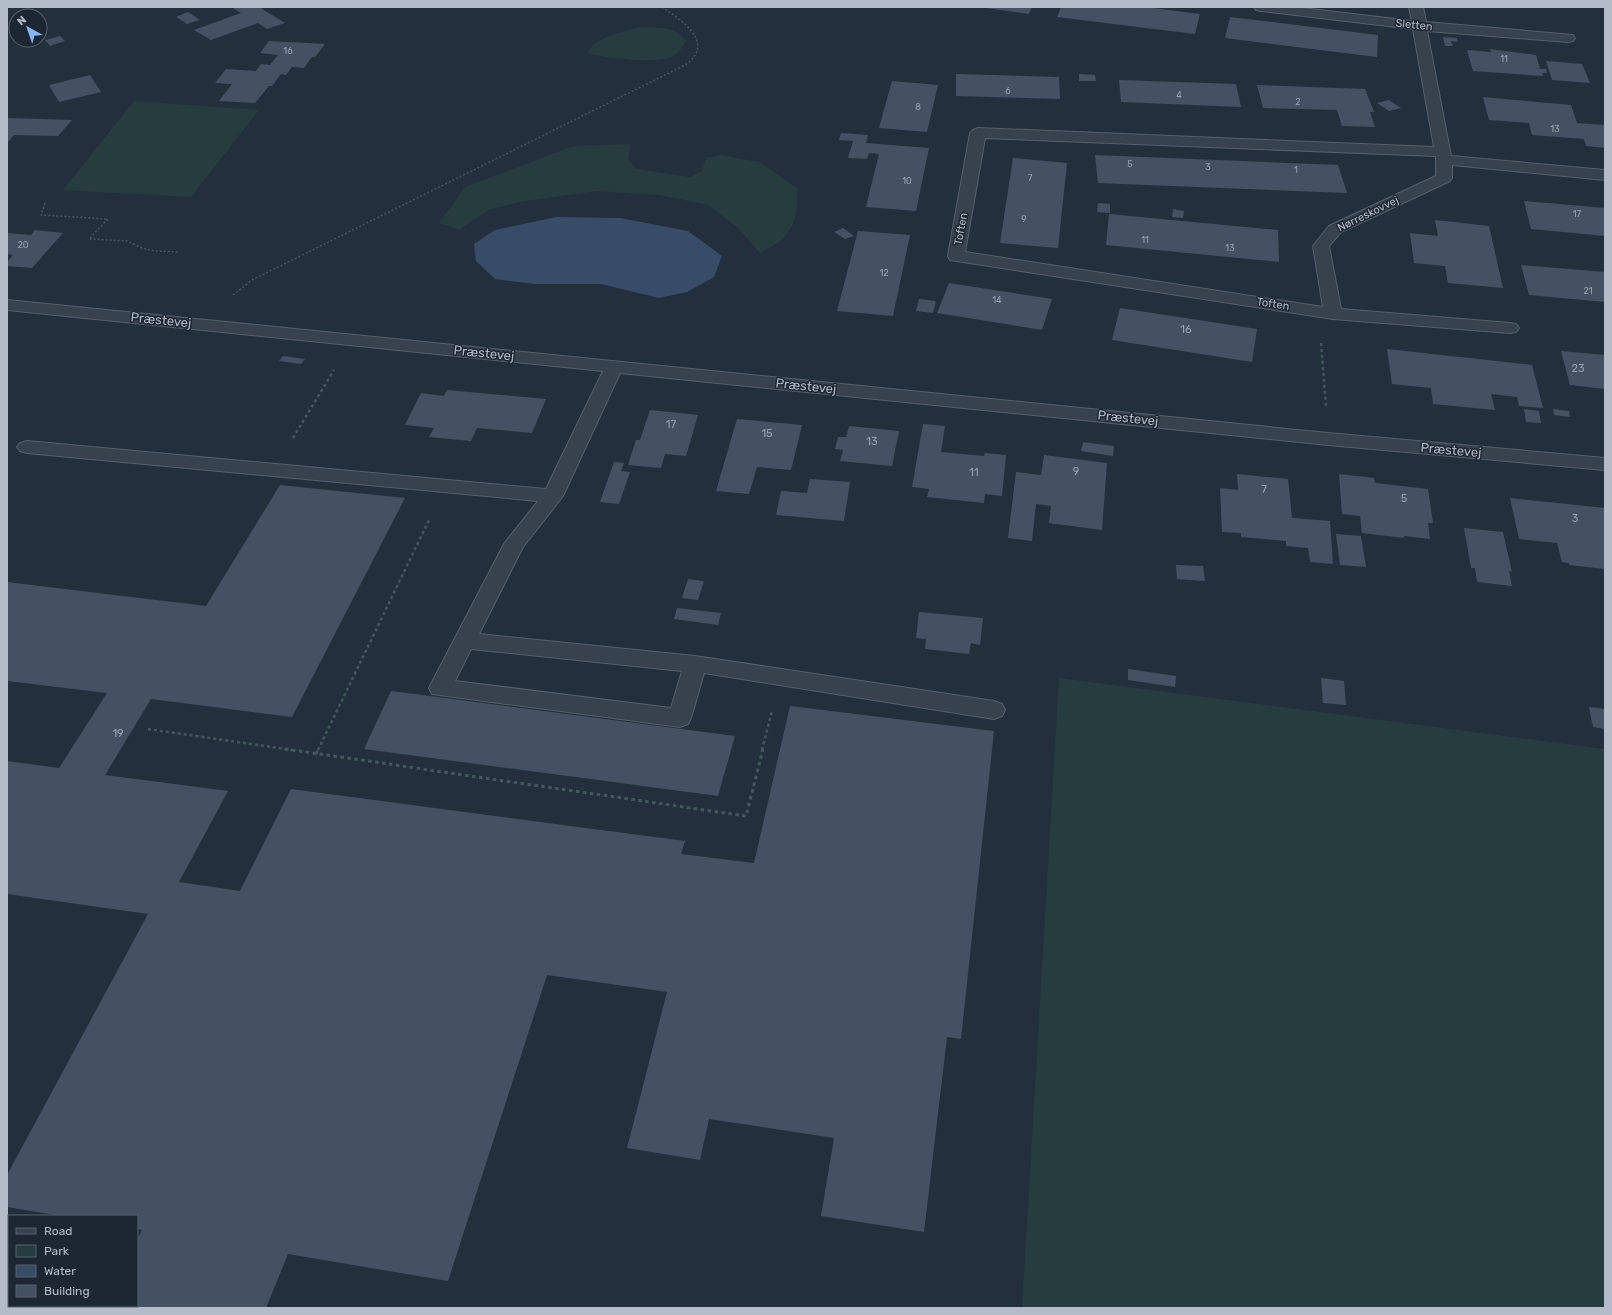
<svg xmlns="http://www.w3.org/2000/svg" width="1612" height="1315" font-family="Rubik,sans-serif">
<rect width="100%" height="100%" fill="#242f3e"/>
<g fill="#263c3f">
<path d="M 640,27 C 657,28 676,26 686,41 C 683,46 679,52 674,56 C 660,65 604,58 587,53 C 596,36 623,32 640,27 Z"/>
<polygon points="134,101 259,110 191,197 63,190"/>
<path d="M 631,144 L 628,159 L 636,169 L 690,177 L 702,171 L 706,158 L 720,155 L 759,162 L 797,188 C 799,206 796,230 779,242 C 773,246 766,249 760,253 L 738,228 L 708,205 L 660,195 L 597,191 L 518,202 L 488,210 L 459,230 L 439,223 L 465,187 L 573,146 Z"/>
<polygon points="1059,678 1605,749 1605,1308 1022,1308"/>
</g>
<polygon fill="#394c67" points="556,217 620,218 688,231 722,256 714,277 687,292 659,298 601,284 535,284 495,279 476,261 474,244 495,230"/>
<g fill="#455162">
<polygon points="231,7 259,7 285,23 267,29 258,23 211,40 194,30 241,13"/>
<polygon points="979,7 1032,7 1029,14"/>
<polygon points="1061,7 1145,7 1200,14 1195,34 1057,17"/>
<polygon points="188,12 200,20 187,24 176,17"/>
<polygon points="1230,17 1378,35 1377,57 1225,38"/>
<polygon points="60,36 65,41 50,46 45,40"/>
<polygon points="1443,37 1457,38 1458,42 1451,41 1453,46 1445,46"/>
<polygon points="269,41 325,44 315,57 312,57 304,68 292,67 286,75 281,74 272,86 269,86 255,103 219,101 232,84 215,83 226,69 256,71 261,64 270,65 278,55 260,53"/>
<polygon points="1490,49 1536,55 1540,69 1546,69 1547,73 1542,73 1543,76 1473,71 1467,50 1491,52"/>
<polygon points="1546,61 1582,64 1590,83 1552,80"/>
<polygon points="956,74 1059,77 1060,99 956,96"/>
<polygon points="1079,74 1095,75 1096,81 1079,81"/>
<polygon points="90,75 101,92 59,102 49,85"/>
<polygon points="1119,80 1236,84 1241,107 1121,102"/>
<polygon points="892,81 938,85 927,132 879,128"/>
<polygon points="1257,85 1365,89 1374,112 1370,112 1375,127 1342,126 1337,110 1263,108"/>
<polygon points="1483,97 1571,105 1577,123 1605,125 1605,148 1586,146 1584,139 1532,135 1529,123 1489,120"/>
<polygon points="1389,100 1401,108 1389,111 1377,103"/>
<polygon points="7,118 72,120 58,136 14,135 7,143"/>
<polygon points="841,133 868,135 866,143 929,148 916,211 866,207 879,154 869,153 867,159 848,158 853,141 839,140"/>
<polygon points="1095,155 1338,165 1347,193 1098,183"/>
<polygon points="1013,158 1067,163 1058,248 1000,243"/>
<polygon points="1524,201 1605,208 1605,236 1531,229"/>
<polygon points="1098,203 1110,204 1110,213 1097,212"/>
<polygon points="1173,209 1184,211 1183,218 1172,217"/>
<polygon points="1109,214 1278,230 1279,262 1106,245"/>
<polygon points="1435,220 1489,226 1503,288 1448,283 1445,266 1414,263 1410,233 1438,236"/>
<polygon points="843,228 854,236 845,239 834,232"/>
<polygon points="35,230 63,233 32,268 7,266 7,262 13,255 7,254 7,233 31,235"/>
<polygon points="858,231 910,235 893,316 837,311"/>
<polygon points="1521,265 1605,272 1605,302 1529,295"/>
<polygon points="949,283 1052,299 1042,330 937,313"/>
<polygon points="919,299 936,301 933,313 916,311"/>
<polygon points="1120,308 1257,329 1252,362 1112,340"/>
<polygon points="1387,349 1532,365 1543,408 1519,406 1517,397 1491,394 1495,410 1433,404 1431,388 1392,384"/>
<polygon points="1561,351 1605,355 1605,389 1570,385"/>
<polygon points="283,356 305,359 301,364 279,361"/>
<polygon points="447,390 546,399 532,433 477,428 471,441 429,437 434,428 405,425 421,393 444,396"/>
<polygon points="1524,409 1539,411 1541,423 1526,422"/>
<polygon points="1553,409 1569,411 1570,417 1554,415"/>
<polygon points="650,410 698,415 686,456 665,454 661,468 628,465 636,440 640,440"/>
<polygon points="737,419 802,425 791,470 757,467 749,494 716,491"/>
<polygon points="923,424 945,426 941,452 984,456 985,453 1006,455 1002,496 985,494 984,503 927,497 929,489 912,487"/>
<polygon points="849,426 899,431 892,466 840,461 843,450 835,449 838,437 846,437"/>
<polygon points="1083,442 1114,446 1113,456 1081,451"/>
<polygon points="1044,455 1107,463 1102,530 1049,523 1051,506 1036,504 1032,541 1008,538 1016,472 1041,475"/>
<polygon points="614,462 624,463 621,471 630,472 619,504 600,502"/>
<polygon points="1237,474 1288,479 1292,518 1330,521 1333,564 1310,562 1308,548 1286,546 1286,541 1241,537 1241,533 1222,532 1220,488 1238,490"/>
<polygon points="1339,474 1374,478 1375,483 1428,489 1433,523 1428,523 1430,539 1404,536 1404,538 1362,533 1360,516 1342,514"/>
<polygon points="810,479 850,482 844,521 776,515 781,491 807,493"/>
<polygon points="280,485 405,498 292,717 151,699 105,775 228,791 179,882 240,891 291,789 685,841 681,854 754,863 790,706 994,731 961,1039 947,1037 924,1232 821,1216 834,1138 709,1119 700,1160 627,1148 667,992 547,975 448,1281 288,1254 266,1308 105,1308 106,1306 137,1306 137,1240 142,1230 137,1229 137,1216 61,1216 7,1207 7,1175 148,914 7,894 7,761 59,768 107,693 7,681 7,582 206,606"/>
<polygon points="1510,498 1605,508 1605,569 1569,565 1569,563 1562,562 1557,543 1519,539"/>
<polygon points="1464,528 1503,532 1512,572 1509,571 1512,586 1477,582 1475,568 1471,568"/>
<polygon points="1336,534 1361,536 1366,567 1340,565"/>
<polygon points="1176,565 1203,566 1205,581 1177,579"/>
<polygon points="688,579 704,581 698,600 682,598"/>
<polygon points="677,608 721,613 718,625 674,619"/>
<polygon points="919,612 983,618 980,645 971,643 969,654 925,649 926,639 916,638"/>
<polygon points="1128,669 1176,676 1175,687 1128,680"/>
<polygon points="1321,678 1344,681 1346,705 1323,703"/>
<polygon points="391,691 735,736 718,796 364,749"/>
<polygon points="1589,707 1605,709 1605,729 1593,727"/>
</g>
<g fill="none" stroke-linecap="round" stroke-linejoin="round">
<defs>
<g id="minor">
<path d="M 1254,7 L 1294,7 L 1412,21 L 1409,7 L 1423,7 L 1426,22 L 1573,35 L 1575,38 L 1573,41 L 1568,42 L 1427,31 L 1451,156 L 1605,170 L 1605,180 L 1452,165 L 1452,178 L 1450,181 L 1341,232 L 1329,246 L 1341,309 L 1510,323 L 1516,324 L 1519,328 L 1516,332 L 1510,333 L 1333,319 L 950,260 L 948,256 L 970,133 L 973,130 L 978,128 L 1434,147 L 1413,29 L 1261,11 L 1256,10 ZM 985,138 L 1436,156 L 1436,176 L 1329,226 L 1313,246 L 1323,307 L 965,252 Z"/>
<path d="M 7,300 L 1328,433 L 1605,458 L 1605,470 L 1328,445 L 620,373 L 563,496 L 523,547 L 479,634 L 695,656 L 994,701 L 1002,704 L 1005,710 L 1002,716 L 994,719 L 704,673 L 691,718 L 688,724 L 680,727 L 432,694 L 429,688 L 504,544 L 538,501 L 27,453 L 20,451 L 17,447 L 20,443 L 27,441 L 546,489 L 603,371 L 7,310 ZM 471,649 L 682,671 L 671,708 L 455,681 Z"/>
</g>
</defs>
<use href="#minor" stroke="#565f6c" stroke-width="2"/>
<g stroke="#44595c" stroke-width="1.5" stroke-dasharray="2 2" stroke-linecap="butt">
<polyline points="45,203 41,215 108,219 89,239 127,241 142,248 155,251 179,252"/>
<path d="M 233,295 L 252,280 L 685,65 C 717,43 681,20 662,7"/>
</g>
<g stroke="#44595c" stroke-width="2.5" stroke-dasharray="3 3" stroke-linecap="butt">
<polyline points="1321,343 1326,406"/>
<polyline points="293,438 334,370"/>
<polyline points="148,729 292,750"/>
<polyline points="318,750 430,518"/>
<polyline points="762,750 772,711"/>
</g>
<g stroke="#44595c" stroke-width="3" stroke-dasharray="3.5 3.5" stroke-linecap="butt">
<polyline points="285,749 746,816 763,749"/>
<polyline points="316,754 318,749"/>
</g>
<use href="#minor" fill="#38414e" fill-rule="evenodd"/>
</g>
<g text-anchor="middle" dominant-baseline="central" stroke-width="3" stroke-linejoin="round" paint-order="stroke">
<g font-size="9" fill="#98a1af">
<text x="288" y="51">16</text>
<text x="1504" y="59">11</text>
<text x="1008" y="91">6</text>
<text x="1179" y="95">4</text>
<text x="1298" y="102">2</text>
<text x="918" y="107">8</text>
<text x="1555" y="129">13</text>
<text x="1130" y="164">5</text>
<text x="1208" y="167">3</text>
<text x="1296" y="170">1</text>
<text x="1030" y="178">7</text>
<text x="907" y="181">10</text>
<text x="1577" y="214">17</text>
<text x="1024" y="219">9</text>
<text x="1145" y="240">11</text>
<text x="23" y="245">20</text>
<text x="1230" y="248">13</text>
<text x="884" y="273">12</text>
<text x="1588" y="291">21</text>
<text x="997" y="300">14</text>
</g>
<g font-size="11" fill="#b4bcc9" stroke="#1d2633">
<text transform="translate(1414 25) rotate(6)">Sletten</text>
<text transform="translate(1368 214) rotate(-26)">Nørreskovvej</text>
<text transform="translate(961 229) rotate(-80)">Toften</text>
<text transform="translate(1273 304) rotate(9)">Toften</text>
</g>
<g font-size="11" fill="#98a1af">
<text x="1186" y="329">16</text>
<text x="1578" y="368">23</text>
<text x="671" y="424">17</text>
<text x="767" y="433">15</text>
<text x="872" y="441">13</text>
<text x="1076" y="471">9</text>
<text x="974" y="472">11</text>
<text x="1264" y="489">7</text>
<text x="1404" y="498">5</text>
<text x="1575" y="518">3</text>
<text x="118" y="733">19</text>
</g>
<g font-size="13" fill="#b4bcc9" stroke="#1d2633">
<text transform="translate(161 320) rotate(6)">Præstevej</text>
<text transform="translate(484 353) rotate(6)">Præstevej</text>
<text transform="translate(806 386) rotate(6)">Præstevej</text>
<text transform="translate(1128 418) rotate(6)">Præstevej</text>
<text transform="translate(1451 450) rotate(5)">Præstevej</text>
</g>
</g>
<rect width="1612" height="1315" fill="none" stroke="#b4bcc9" stroke-width="16"/>
<rect x="8" y="1215" width="130" height="92" fill="#1d2633" stroke="#59626f"/>
<rect x="16" y="1228" width="20" height="6" fill="#38414e" stroke="#59626f"/>
<text x="44" y="1235" font-size="12" fill="#b4bcc9">Road</text>
<rect x="16" y="1245" width="20" height="12" fill="#263c3f" stroke="#59626f"/>
<text x="44" y="1255" font-size="12" fill="#b4bcc9">Park</text>
<rect x="16" y="1265" width="20" height="12" fill="#394c67" stroke="#59626f"/>
<text x="44" y="1275" font-size="12" fill="#b4bcc9">Water</text>
<rect x="16" y="1285" width="20" height="12" fill="#455162" stroke="#59626f"/>
<text x="44" y="1295" font-size="12" fill="#b4bcc9">Building</text>
<g transform="translate(28 28) rotate(320)"><circle r="19" fill="#1d2633" stroke="#59626f"/>
<path d="M0-3L7 15L0 10L-7 15Z" fill="#8ab4f8"/>
<text y="-6" font-size="11" font-weight="bold" text-anchor="middle" fill="#b4bcc9">N</text>
</g>
</svg>
